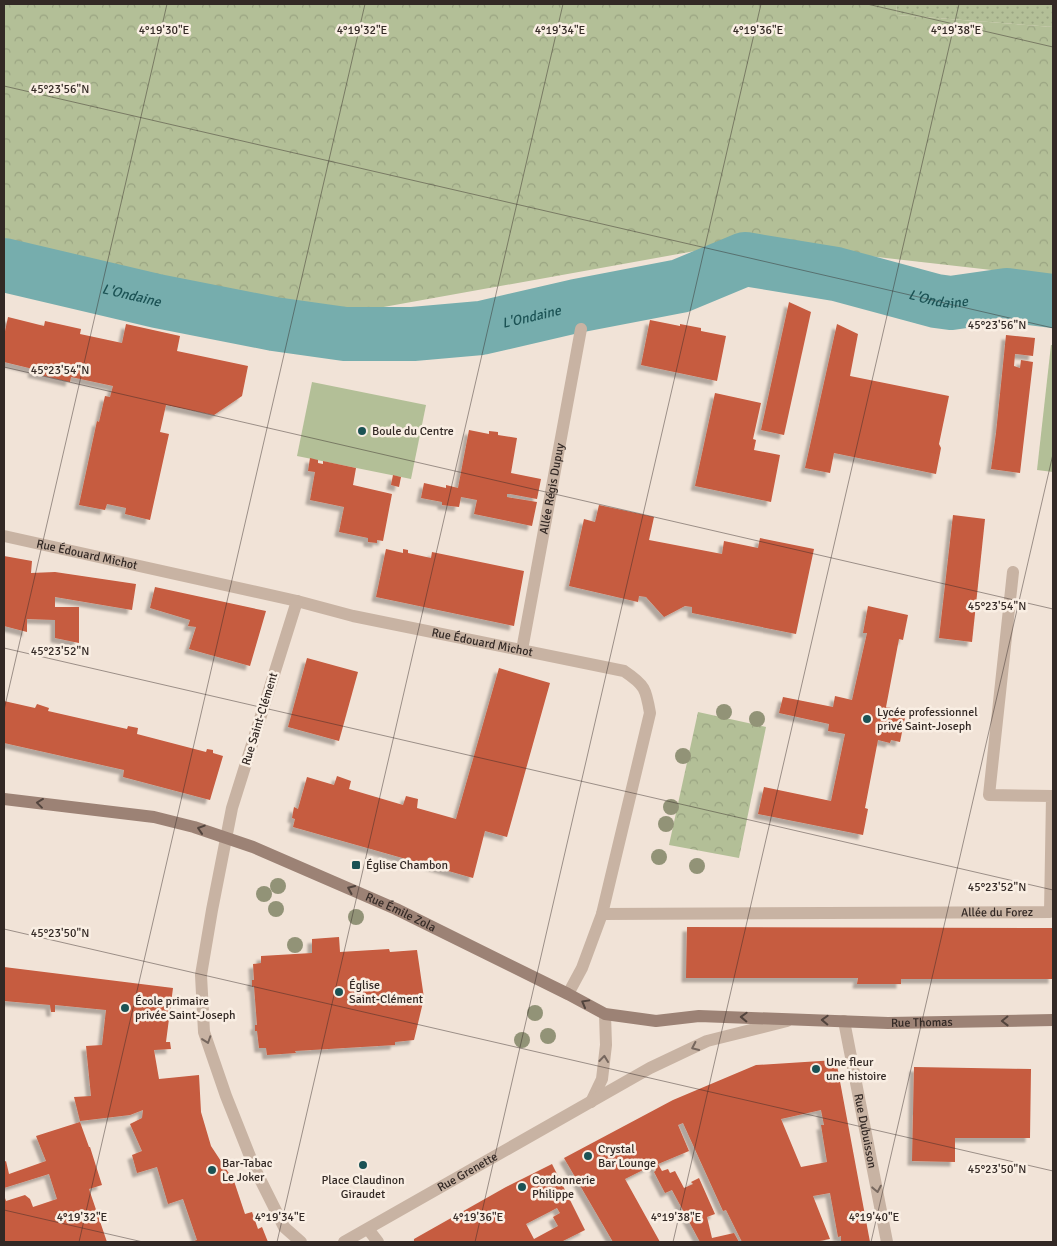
<svg xmlns="http://www.w3.org/2000/svg" width="1057" height="1246" font-family="Signika,sans-serif">
<defs>
<pattern id="grass-dots" width="8" height="8" patternUnits="userSpaceOnUse" patternTransform="scale(1.25)"><rect width="8" height="8" fill="#b3bf97"/><path d="M2 2h.1M6 6h.1" fill="none" stroke="#9aa482" stroke-width="1.8" stroke-linecap="round"/></pattern>
<pattern id="forest-crowns" width="20" height="18" patternUnits="userSpaceOnUse" patternTransform="scale(1.25)"><rect width="20" height="18" fill="#b3bf97"/><path d="M2 6a3 3 0 1 1 6 0M12 15a3 3 0 1 1 6 0" fill="none" stroke="#9aa482"/></pattern>
<filter id="shadow"><feDropShadow dx="-4.5" dy="4.5" stdDeviation="1" flood-color="#0004"/></filter>
</defs>
<rect width="100%" height="100%" fill="#f1e3d7"/>
<polygon fill="url(#grass-dots)" points="896,4 1053,4 1053,27 897,15"/>
<g fill="url(#forest-crowns)">
<polygon points="4,4 896,4 897,15 1053,27 1053,277 745,242 328,317 4,238"/>
<polygon points="698,712 766,727 739,858 669,845"/>
</g>
<g fill="#b3bf97">
<polygon points="1051,345 1053,345 1053,472 1037,470"/>
<polygon points="312,382 426,405 411,479 297,456"/>
</g>
<g fill="none" stroke-linecap="round" stroke-linejoin="round">
<path stroke="#76adad" stroke-width="54" id="s1" d="M 4,265 L 157,301 L 274,324 L 345,334 L 413,334 L 481,328 L 576,306 L 680,286 L 745,259 L 836,274 L 936,301 L 951,303 L 1007,295 L 1053,301"/>
</g>
<g fill="#c65b3f" fill-rule="evenodd" filter="url(#shadow)">
<polygon points="789,302 811,312 784,435 761,430"/>
<polygon points="8,317 44,326 45,321 81,329 80,334 122,343 126,324 180,336 177,351 248,366 242,396 214,415 166,405 160,432 169,434 150,520 125,514 126,508 107,504 105,510 79,505 97,421 99,422 105,396 110,397 113,386 71,377 70,382 32,373 33,369 4,362 4,336"/>
<polygon points="650,320 680,326 680,324 701,328 701,331 726,336 717,381 641,365"/>
<polygon points="837,324 858,334 850,376 949,396 939,444 941,448 936,474 834,453 830,473 805,468"/>
<polygon points="1006,335 1035,338 1033,356 1015,354 1014,366 1020,368 1021,360 1033,362 1020,473 991,469 996,433"/>
<polygon points="715,393 761,403 753,439 756,440 754,450 780,455 771,502 695,486"/>
<polygon points="469,430 489,434 489,431 498,432 498,435 517,438 511,473 541,479 537,499 510,494 507,494 507,497 537,502 532,526 474,514 477,500 461,497 459,507 442,505 442,502 421,498 424,483 446,488 446,485 458,488"/>
<polygon points="310,458 318,460 318,463 323,464 323,461 356,468 353,485 392,494 383,541 377,540 377,543 368,542 368,538 339,532 344,507 310,500 315,472 308,471"/>
<polygon points="393,475 401,477 399,487 391,485"/>
<polygon points="599,505 654,517 649,540 722,554 724,541 758,548 760,538 814,549 796,634 692,613 692,607 685,606 664,617 646,597 639,596 638,602 569,586 584,519 595,522"/>
<polygon points="953,515 985,519 972,642 939,638"/>
<polygon points="386,549 403,553 403,549 408,550 408,553 431,558 432,552 524,571 514,626 376,597"/>
<polygon points="4,556 32,561 31,573 55,572 136,584 132,610 55,597 55,607 79,607 79,643 55,638 55,620 27,619 27,632 4,626"/>
<polygon points="155,587 266,611 250,666 189,649 196,627 188,626 190,620 150,608"/>
<polygon points="868,606 908,615 903,640 899,639 886,707 897,709 897,711 906,713 900,742 891,740 890,743 878,740 865,808 868,809 863,835 758,814 764,787 831,801 845,734 828,731 829,724 779,713 783,697 833,707 835,696 852,700 867,633 863,633"/>
<polygon points="307,658 358,672 339,741 288,727"/>
<polygon points="499,668 550,683 507,837 485,831 473,878 293,827 295,819 292,818 294,807 298,809 307,777 334,785 337,776 351,781 349,789 403,805 406,796 418,799 417,808 456,819"/>
<polygon points="4,701 35,708 37,704 49,708 48,711 127,729 128,726 138,728 137,734 206,752 207,749 213,750 213,753 223,756 210,800 123,777 124,770 4,743"/>
<polygon points="687,927 1053,928 1053,979 901,979 901,984 857,984 858,978 686,978"/>
<polygon points="339,937 340,952 389,949 390,952 417,950 424,998 414,1040 395,1042 395,1045 295,1051 296,1053 267,1055 266,1048 259,1048 257,1031 255,1031 255,1025 257,1025 254,986 252,987 252,980 254,980 253,964 261,963 261,956 312,953 312,939"/>
<polygon points="4,967 173,988 166,1042 170,1042 171,1049 154,1050 159,1079 199,1075 201,1112 211,1146 234,1181 245,1214 252,1212 258,1229 262,1227 268,1242 191,1242 197,1240 183,1199 168,1204 157,1167 137,1173 132,1155 142,1151 130,1124 142,1118 143,1110 130,1115 80,1121 74,1097 91,1096 86,1046 102,1045 106,1010 55,1005 55,1012 51,1012 50,1005 4,1001"/>
<path d="M 836,1060 L 870,1242 L 841,1242 L 841,1236 L 838,1237 L 830,1193 L 813,1196 L 830,1239 L 814,1242 L 742,1242 L 726,1210 L 723,1211 L 683,1123 L 678,1125 L 689,1151 L 658,1164 L 662,1171 L 668,1169 L 670,1173 L 675,1171 L 684,1188 L 693,1184 L 691,1182 L 699,1178 L 715,1214 L 707,1217 L 712,1238 L 734,1233 L 739,1242 L 700,1242 L 672,1190 L 665,1193 L 654,1172 L 656,1170 L 653,1165 L 625,1179 L 660,1242 L 613,1242 L 564,1158 L 673,1100 L 756,1065 ZM 821,1110 L 824,1125 L 821,1125 L 827,1162 L 801,1167 L 781,1119 Z"/>
<polygon points="914,1067 1031,1069 1030,1138 955,1138 955,1162 912,1161"/>
<polygon points="80,1122 89,1147 90,1147 102,1185 89,1189 107,1242 4,1242 4,1195 6,1201 25,1195 30,1199 33,1207 57,1199 49,1174 4,1188 4,1162 6,1161 9,1174 46,1161 36,1136"/>
<path d="M 552,1164 L 585,1230 L 561,1242 L 414,1242 L 414,1239 L 506,1187 ZM 557,1208 L 560,1213 L 553,1217 L 558,1226 L 534,1239 L 526,1224 Z"/>
</g>
<g fill="none" stroke-linecap="round" stroke-linejoin="round">
<g stroke="#c8b3a3" stroke-width="12">
<path id="s2" d="M 4,536 L 297,601 L 353,616 L 624,671 C 645,685 646,689 650,713 L 602,914 L 582,968 L 568,994"/>
<polyline points="297,601 232,808 212,910 201,975 204,1032 226,1096 255,1169 284,1227 301,1242"/>
<path id="s3" d="M 522,650 L 581,329"/>
<path id="s4" d="M 602,914 L 1050,912 L 1052,796 L 989,795 L 1013,572"/>
<path id="s5" d="M 844,1021 L 887,1242"/>
<polyline points="591,1102 602,1079 606,1045 605,1014"/>
<polyline points="368,1229 378,1242"/>
<path id="s6" d="M 344,1242 L 650,1068 L 707,1041 L 787,1021"/>
</g>
<path stroke="#9c8275" stroke-width="12" id="s7" d="M 4,799 L 154,817 L 194,827 L 253,847 L 396,909 L 568,994 L 605,1014 L 656,1021 L 699,1016 L 888,1023 L 1053,1020"/>
</g>
<g fill="#929377">
<circle cx="724" cy="712" r="8"/>
<circle cx="757" cy="719" r="8"/>
<circle cx="683" cy="756" r="8"/>
<circle cx="671" cy="807" r="8"/>
<circle cx="666" cy="824" r="8"/>
<circle cx="659" cy="857" r="8"/>
<circle cx="697" cy="866" r="8"/>
<circle cx="278" cy="886" r="8"/>
<circle cx="264" cy="894" r="8"/>
<circle cx="276" cy="909" r="8"/>
<circle cx="356" cy="917" r="8"/>
<circle cx="295" cy="945" r="8"/>
<circle cx="535" cy="1013" r="8"/>
<circle cx="548" cy="1036" r="8"/>
<circle cx="522" cy="1040" r="8"/>
</g>
<defs><path id="oneway-chevron" d="M-2-3.5L2.5 0L-2 3.5" fill="none" stroke-width="1.6" stroke-linecap="round" stroke-linejoin="round" transform="scale(1.25)"/></defs>
<g stroke="#52443d">
<use href="#oneway-chevron" transform="translate(40 803) rotate(-173)"/>
<use href="#oneway-chevron" transform="translate(201 829) rotate(-162)"/>
<use href="#oneway-chevron" transform="translate(351 889) rotate(-156)"/>
<use href="#oneway-chevron" transform="translate(585 1003) rotate(-151)"/>
<use href="#oneway-chevron" transform="translate(744 1017) rotate(-178)"/>
<use href="#oneway-chevron" transform="translate(825 1020) rotate(-178)"/>
<use href="#oneway-chevron" transform="translate(1005 1021) rotate(179)"/>
</g>
<g stroke="#76675e">
<use href="#oneway-chevron" transform="translate(207 1040) rotate(71)"/>
<use href="#oneway-chevron" transform="translate(695 1047) rotate(155)"/>
<use href="#oneway-chevron" transform="translate(604 1059) rotate(-84)"/>
<use href="#oneway-chevron" transform="translate(877 1189) rotate(79)"/>
</g>
<path fill="none" stroke="#332925" stroke-width="1" stroke-opacity="0.45" d="M 867,4 L 1053,47M 4,86 L 1053,328M 4,367 L 1053,609M 4,648 L 1053,890M 4,710 L 167,4M 4,929 L 1053,1171M 4,1210 L 143,1242M 79,1242 L 365,4M 277,1242 L 563,4M 475,1242 L 761,4M 673,1242 L 959,4M 871,1242 L 1053,454"/>
<g fill="#1b5254" stroke="#f9eee3" stroke-width="2">
<circle cx="362" cy="431" r="5"/>
<circle cx="867" cy="719" r="5"/>
<rect x="351" y="860" width="10" height="10" rx="2.5"/>
<circle cx="339" cy="992" r="5"/>
<circle cx="125" cy="1008" r="5"/>
<circle cx="816" cy="1069" r="5"/>
<circle cx="588" cy="1156" r="5"/>
<circle cx="363" cy="1165" r="5"/>
<circle cx="212" cy="1170" r="5"/>
<circle cx="522" cy="1187" r="5"/>
</g>
<g text-anchor="middle" dominant-baseline="central" stroke-width="5" stroke-linejoin="round" paint-order="stroke">
<g font-size="12" fill="#332925" stroke="#f9eee3" text-anchor="start">
<text x="372" y="431">Boule du Centre</text>
<text x="877" y="712">Lycée professionnel<tspan x="877" dy="14">privé Saint-Joseph</tspan></text>
<text x="366" y="865">Église Chambon</text>
<text x="349" y="985">Église<tspan x="349" dy="14">Saint-Clément</tspan></text>
<text x="135" y="1001">École primaire<tspan x="135" dy="14">privée Saint-Joseph</tspan></text>
<text x="826" y="1062">Une fleur<tspan x="826" dy="14">une histoire</tspan></text>
<text x="598" y="1149">Crystal<tspan x="598" dy="14">Bar Lounge</tspan></text>
<text x="222" y="1163">Bar-Tabac<tspan x="222" dy="14">Le Joker</tspan></text>
<text x="363" y="1180" text-anchor="middle">Place Claudinon<tspan x="363" dy="14">Giraudet</tspan></text>
<text x="532" y="1180">Cordonnerie<tspan x="532" dy="14">Philippe</tspan></text>
</g>
<g font-size="12" fill="#332925" stroke="#f9eee3">
<text stroke="none"><textPath href="#s3" startOffset="164">Allée Régis Dupuy</textPath></text>
<text stroke="none"><textPath href="#s2" startOffset="85">Rue Édouard Michot</textPath></text>
<text stroke="none"><textPath href="#s2" startOffset="490">Rue Édouard Michot</textPath></text>
<text transform="translate(260 719) rotate(-73)">Rue Saint-Clément</text>
<text stroke="none"><textPath href="#s7" startOffset="416">Rue Émile Zola</textPath></text>
<text stroke="none"><textPath href="#s4" startOffset="395">Allée du Forez</textPath></text>
<text stroke="none"><textPath href="#s7" startOffset="962">Rue Thomas</textPath></text>
<text stroke="none"><textPath href="#s5" startOffset="112">Rue Dubuisson</textPath></text>
<text stroke="none"><textPath href="#s6" startOffset="142">Rue Grenette</textPath></text>
</g>
<g font-size="14" font-style="italic" fill="#1b5254" stroke="#f9eee3">
<text stroke="none"><textPath href="#s1" startOffset="131">L'Ondaine</textPath></text>
<text stroke="none"><textPath href="#s1" startOffset="956">L'Ondaine</textPath></text>
<text stroke="none"><textPath href="#s1" startOffset="536">L'Ondaine</textPath></text>
</g>
</g>
<g font-size="12" text-anchor="middle" fill="#332925" stroke="#f9eee3" stroke-width="5" stroke-linejoin="round" paint-order="stroke">
<text x="362" y="34">4°19'32"E</text>
<text x="560" y="34">4°19'34"E</text>
<text x="758" y="34">4°19'36"E</text>
<text x="956" y="34">4°19'38"E</text>
<text x="164" y="34">4°19'30"E</text>
<text x="60" y="93">45°23'56"N</text>
<text x="997" y="329">45°23'56"N</text>
<text x="60" y="374">45°23'54"N</text>
<text x="997" y="610">45°23'54"N</text>
<text x="60" y="655">45°23'52"N</text>
<text x="997" y="891">45°23'52"N</text>
<text x="60" y="937">45°23'50"N</text>
<text x="997" y="1173">45°23'50"N</text>
<text x="82" y="1221">4°19'32"E</text>
<text x="280" y="1221">4°19'34"E</text>
<text x="478" y="1221">4°19'36"E</text>
<text x="676" y="1221">4°19'38"E</text>
<text x="874" y="1221">4°19'40"E</text>
</g>
<rect width="1057" height="1246" fill="none" stroke="#332925" stroke-width="10"/>
</svg>
